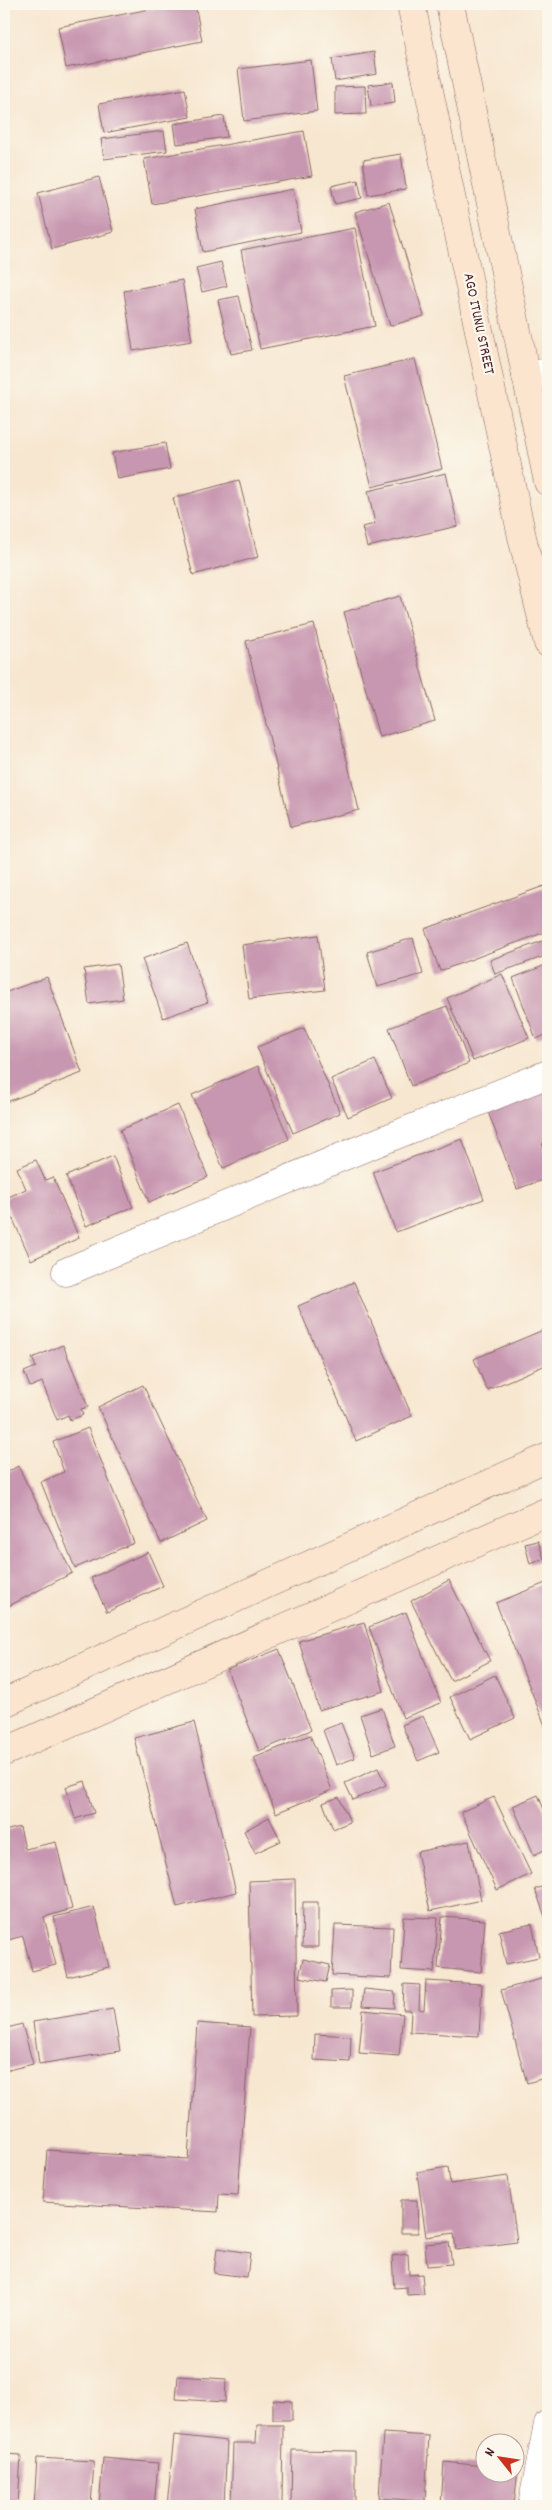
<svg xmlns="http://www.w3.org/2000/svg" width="552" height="2510" font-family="Dekko,sans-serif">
<rect width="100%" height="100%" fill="#fbf7ec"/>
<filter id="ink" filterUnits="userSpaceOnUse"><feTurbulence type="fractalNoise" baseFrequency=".02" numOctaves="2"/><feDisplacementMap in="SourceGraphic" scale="10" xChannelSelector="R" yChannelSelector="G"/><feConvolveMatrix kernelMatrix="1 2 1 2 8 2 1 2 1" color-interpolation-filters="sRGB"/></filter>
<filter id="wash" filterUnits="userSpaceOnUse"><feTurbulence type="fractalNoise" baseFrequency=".0096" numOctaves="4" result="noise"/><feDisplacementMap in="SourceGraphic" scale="20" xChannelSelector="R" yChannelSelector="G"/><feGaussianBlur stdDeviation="1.12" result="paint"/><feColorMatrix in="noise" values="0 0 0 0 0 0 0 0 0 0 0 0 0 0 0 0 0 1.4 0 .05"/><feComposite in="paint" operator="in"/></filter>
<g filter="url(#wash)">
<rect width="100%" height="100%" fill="#f7e7d0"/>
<g id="blocks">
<g fill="#c796b0">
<polygon points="176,4 195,4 202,41 66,68 58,27"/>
<polygon points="374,52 377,74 335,81 332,59"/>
<polygon points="311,60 317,111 244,121 238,69"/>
<polygon points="393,82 395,103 371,106 368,85"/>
<polygon points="365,86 366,114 335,115 335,87"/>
<polygon points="185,89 190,117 104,133 99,104"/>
<polygon points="224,116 227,137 177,144 174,124"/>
<polygon points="164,131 167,151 104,159 101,139"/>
<polygon points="304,131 312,176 152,204 144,159"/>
<polygon points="401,154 406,189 368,195 363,160"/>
<polygon points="99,177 113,232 52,249 38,193"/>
<polygon points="358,180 362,198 335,204 331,186"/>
<polygon points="293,189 301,232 203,252 195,209"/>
<polygon points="389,202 424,316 390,326 355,212"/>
<polygon points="355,228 375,326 260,349 241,250"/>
<polygon points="221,262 227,286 202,292 196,268"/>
<polygon points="182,280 192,341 133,351 124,291"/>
<polygon points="239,296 252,350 231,354 218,300"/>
<polygon points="415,359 442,469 372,487 344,376"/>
<polygon points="165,443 170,469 117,479 112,453"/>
<polygon points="446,473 458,526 367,547 362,527 375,524 368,491"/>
<polygon points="239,480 258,557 193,575 173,498"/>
<polygon points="400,596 435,721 379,737 344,612"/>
<polygon points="314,624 359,810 291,827 246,641"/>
<polygon points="544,886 548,899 548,931 440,971 425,929"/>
<polygon points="318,935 325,990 249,999 242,945"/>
<polygon points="413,938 423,974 377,987 367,952"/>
<polygon points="548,939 548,955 495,974 490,960"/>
<polygon points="187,943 208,1002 163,1018 142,959"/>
<polygon points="118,964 123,999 89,1004 84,969"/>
<polygon points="548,964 548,1034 536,1039 513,978"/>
<polygon points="502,974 529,1038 473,1061 447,998"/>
<polygon points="47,977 82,1073 4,1103 4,993"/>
<polygon points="447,1006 469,1063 411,1086 389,1028"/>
<polygon points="304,1028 340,1113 293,1133 257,1047"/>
<polygon points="375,1060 392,1098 348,1117 331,1079"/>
<polygon points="258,1066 289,1139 223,1168 192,1095"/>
<polygon points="548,1086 548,1142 542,1144 548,1162 548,1178 517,1189 487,1109"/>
<polygon points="178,1105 208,1177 149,1202 120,1130"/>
<polygon points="462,1139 484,1199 396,1232 373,1172"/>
<polygon points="113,1156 133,1207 86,1226 66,1176"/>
<polygon points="36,1160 45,1180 53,1177 79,1238 31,1260 4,1199 26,1189 17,1168"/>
<polygon points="354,1282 412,1416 356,1441 298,1306"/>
<polygon points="548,1328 548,1364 487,1390 474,1359"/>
<polygon points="63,1345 88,1407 81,1409 83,1415 70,1420 68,1415 57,1420 42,1382 30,1387 24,1372 36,1367 32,1358"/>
<polygon points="143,1385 207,1521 161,1543 98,1407"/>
<polygon points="88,1428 134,1543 75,1568 41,1482 64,1472 53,1442"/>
<polygon points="18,1466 72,1573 5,1608 4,1474"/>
<polygon points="538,1541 544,1559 530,1564 525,1544"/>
<polygon points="148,1552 163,1586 107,1612 91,1578"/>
<polygon points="449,1580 490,1661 451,1681 411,1601"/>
<polygon points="548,1582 548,1733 496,1603"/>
<polygon points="406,1612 441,1703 403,1718 369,1627"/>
<polygon points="364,1622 384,1691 319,1710 299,1641"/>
<polygon points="279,1649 311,1730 259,1751 227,1670"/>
<polygon points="495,1675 515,1718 470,1739 450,1697"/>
<polygon points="382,1708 395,1746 373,1754 360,1715"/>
<polygon points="423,1716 439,1752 418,1761 402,1725"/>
<polygon points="194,1722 236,1892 177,1907 134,1738"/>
<polygon points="341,1723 355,1758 336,1765 323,1730"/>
<polygon points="310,1735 332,1790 276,1813 254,1758"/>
<polygon points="378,1768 386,1785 353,1800 345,1783"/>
<polygon points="85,1781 94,1813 75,1819 66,1787"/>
<polygon points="538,1795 548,1819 548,1848 534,1855 513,1806"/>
<polygon points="339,1797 350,1822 333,1829 323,1803"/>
<polygon points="494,1797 531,1874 497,1890 461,1812"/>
<polygon points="269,1817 281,1841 255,1853 244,1831"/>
<polygon points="20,1827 25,1849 56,1842 72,1909 44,1917 56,1965 32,1971 23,1936 4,1941 4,1831"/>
<polygon points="469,1841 481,1900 430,1911 417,1852"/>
<polygon points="295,1879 297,2016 252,2017 249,1881"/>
<polygon points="548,1885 548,1925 535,1889"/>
<polygon points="303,1902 318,1902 318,1947 302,1947"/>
<polygon points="94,1907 109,1967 68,1977 54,1917"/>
<polygon points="404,1917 438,1918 434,1972 401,1970"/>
<polygon points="442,1917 485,1920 481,1972 438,1968"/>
<polygon points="532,1924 539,1957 506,1964 499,1931"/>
<polygon points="335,1925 393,1927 391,1978 332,1975"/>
<polygon points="303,1959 330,1965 326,1982 299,1977"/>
<polygon points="548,1977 548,2077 527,2083 501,1990"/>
<polygon points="426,1981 482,1984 479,2036 410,2032 411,2010 403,2010 404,1984 420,1985 419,2009 424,2010"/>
<polygon points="364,1989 395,1992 394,2008 362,2006"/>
<polygon points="352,1990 352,2007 331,2007 331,1991"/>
<polygon points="113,2009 120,2051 39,2064 33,2022"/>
<polygon points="363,2010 403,2014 399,2056 359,2053"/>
<polygon points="197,2023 250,2027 238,2195 219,2194 218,2212 43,2202 47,2150 188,2159"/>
<polygon points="22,2024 33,2064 4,2071 4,2029"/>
<polygon points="315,2034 351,2036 350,2062 314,2060"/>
<polygon points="448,2167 450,2184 508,2176 517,2242 456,2250 454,2233 426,2237 417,2172"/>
<polygon points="401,2200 417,2200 418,2233 401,2233"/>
<polygon points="449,2242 452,2264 427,2266 425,2244"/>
<polygon points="217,2248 250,2253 247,2277 214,2273"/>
<polygon points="408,2254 409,2275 422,2274 424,2294 407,2295 407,2287 394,2288 392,2256"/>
<polygon points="178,2376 226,2379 225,2402 176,2399"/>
<polygon points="273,2400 292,2401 292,2420 273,2420"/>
<polygon points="257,2425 283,2425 282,2506 231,2506 233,2443 256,2443"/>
<polygon points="383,2433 429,2436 425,2501 379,2498"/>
<polygon points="174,2435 227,2441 224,2506 167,2506"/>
<polygon points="292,2450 355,2451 355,2506 291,2506"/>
<polygon points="4,2454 21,2455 18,2506 4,2506"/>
<polygon points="37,2458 94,2461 91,2506 34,2506"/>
<polygon points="103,2458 158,2463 154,2506 99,2506"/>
<polygon points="444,2462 484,2466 484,2472 514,2472 514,2469 518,2469 514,2506 441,2506"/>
</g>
</g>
</g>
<g filter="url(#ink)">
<use href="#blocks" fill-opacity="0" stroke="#876565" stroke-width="1"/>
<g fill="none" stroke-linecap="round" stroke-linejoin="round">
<defs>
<g id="minor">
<polyline points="526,376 548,372"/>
<polyline points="66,1272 356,1151 548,1074"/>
<polyline points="532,2506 548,2424"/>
</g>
<g id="secondary">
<polyline points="411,4 522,537 548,643"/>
<polyline points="450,4 548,482"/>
<polyline points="4,1703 548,1457"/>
<polyline points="4,1752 548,1511"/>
</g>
</defs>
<use href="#minor" stroke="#876565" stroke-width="29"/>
<use href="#secondary" stroke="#876565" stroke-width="29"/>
<use href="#minor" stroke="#fff" stroke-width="28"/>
<use href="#secondary" stroke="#fbe5cf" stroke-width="28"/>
</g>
</g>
<g text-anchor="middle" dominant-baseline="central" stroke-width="4.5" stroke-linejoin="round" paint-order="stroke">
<g font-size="15" fill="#4a1f2b" stroke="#fbf7ec">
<text transform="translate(478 324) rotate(78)">AGO ITUNU STREET</text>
</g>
</g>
<rect width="552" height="2510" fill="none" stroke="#fbf7ec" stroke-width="20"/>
<g transform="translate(500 2458) rotate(300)"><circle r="24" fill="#fbf7ec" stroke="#b4a19f"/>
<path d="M0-4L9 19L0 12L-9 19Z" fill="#c8321e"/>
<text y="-8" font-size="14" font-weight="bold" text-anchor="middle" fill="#4a1f2b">N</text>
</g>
</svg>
